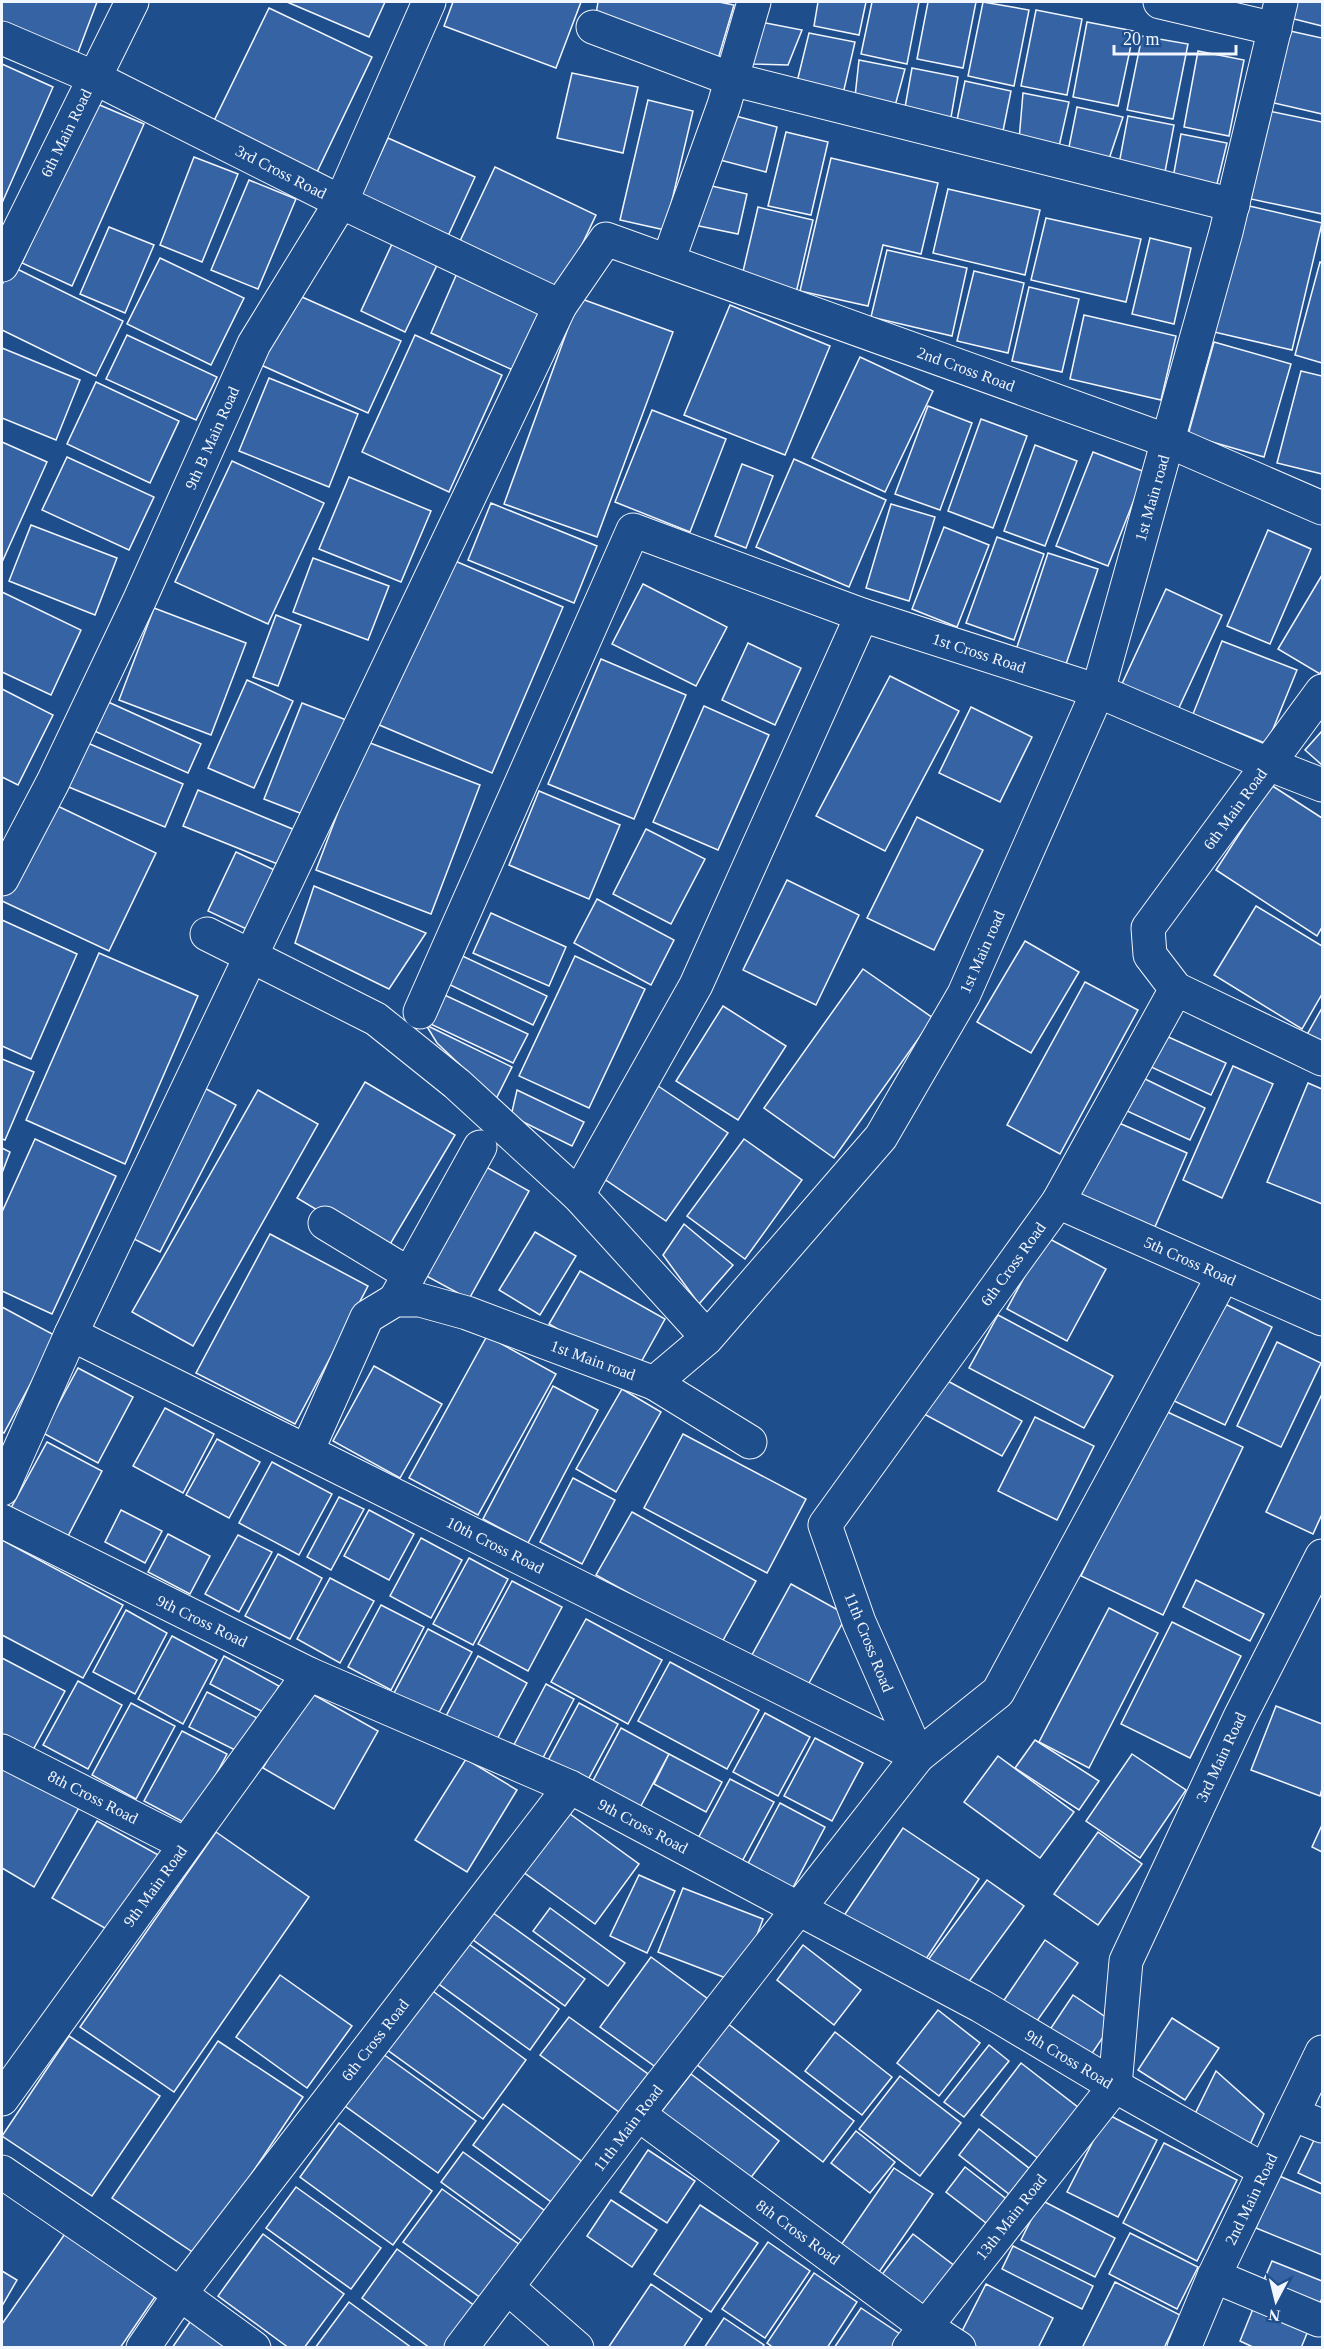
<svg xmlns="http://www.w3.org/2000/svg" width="1324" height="2349" font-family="Georgia,serif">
<rect width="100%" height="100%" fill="#1f4e8c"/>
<g fill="#3563a3" stroke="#f2f6ff" stroke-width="1.5">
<polygon points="2,2 97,2 74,63 2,35"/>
<polygon points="287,2 385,2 369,37"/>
<polygon points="453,2 581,2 556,68 444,26"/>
<polygon points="598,2 719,2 734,5 718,59 596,14"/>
<polygon points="818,2 866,2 859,35 814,26"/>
<polygon points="872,2 919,2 907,64 861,54"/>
<polygon points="928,2 976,2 963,68 917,59"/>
<polygon points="983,2 1029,10 1014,86 968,76"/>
<polygon points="1294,2 1322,2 1322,26 1290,18"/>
<polygon points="269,8 372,57 317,172 213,123"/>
<polygon points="1036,10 1082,19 1067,95 1021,86"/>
<polygon points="756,21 802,30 788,65 753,64"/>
<polygon points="1087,22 1134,31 1118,106 1073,97"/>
<polygon points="1290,31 1322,38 1322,114 1274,103"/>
<polygon points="809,33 855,42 843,94 796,86"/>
<polygon points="1142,36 1188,44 1173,119 1127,110"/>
<polygon points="1198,51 1244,60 1229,136 1184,127"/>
<polygon points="859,60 905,69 895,106 855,97"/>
<polygon points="2,64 53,87 2,203"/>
<polygon points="912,68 958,77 950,123 904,113"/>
<polygon points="572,73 638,87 623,153 557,138"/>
<polygon points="965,81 1011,91 1002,136 956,125"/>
<polygon points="1023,93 1069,102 1058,151 1019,140"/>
<polygon points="648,100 693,111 665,230 620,220"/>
<polygon points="95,103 144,124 72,286 22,263"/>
<polygon points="1077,107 1123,117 1108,162 1068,152"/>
<polygon points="1269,111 1322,122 1322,214 1251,199"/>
<polygon points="732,115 777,127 766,172 720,160"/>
<polygon points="1128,116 1174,125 1164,177 1119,164"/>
<polygon points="786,132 828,142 811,215 768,206"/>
<polygon points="1181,134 1227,143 1216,188 1173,178"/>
<polygon points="388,138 475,177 448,236 361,196"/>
<polygon points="194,157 238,174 202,262 160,245"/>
<polygon points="831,158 938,183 921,254 883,245 868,306 800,291"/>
<polygon points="495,167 596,215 561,289 460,241"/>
<polygon points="249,180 296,199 258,289 211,270"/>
<polygon points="703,184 747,194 738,234 694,225"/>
<polygon points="948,189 1040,210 1025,275 933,253"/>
<polygon points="1245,205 1322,223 1292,350 1214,332"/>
<polygon points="758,207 813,220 796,293 741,280"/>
<polygon points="1046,218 1141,239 1126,302 1031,280"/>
<polygon points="109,227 154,245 125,313 80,294"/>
<polygon points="1150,238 1191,248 1174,324 1132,314"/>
<polygon points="392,244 437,265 405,332 361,311"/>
<polygon points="887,250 967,268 952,336 871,317"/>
<polygon points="160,258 244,298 211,365 127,324"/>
<polygon points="1320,262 1322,263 1322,363 1295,355"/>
<polygon points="461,264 546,303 515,371 431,333"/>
<polygon points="11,266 123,321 96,376 2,330 2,285"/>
<polygon points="974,271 1024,283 1008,353 957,341"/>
<polygon points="1029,287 1079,299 1062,372 1012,361"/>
<polygon points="293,293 401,341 368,413 261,365"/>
<polygon points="579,298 673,332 597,537 504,504"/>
<polygon points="730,305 830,346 785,455 684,415"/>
<polygon points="1084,315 1176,336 1161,400 1070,379"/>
<polygon points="127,335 217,377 196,420 106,379"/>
<polygon points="415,335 502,375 449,492 362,452"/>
<polygon points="1214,342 1291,364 1264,457 1188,435"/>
<polygon points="2,348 80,380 56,440 2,418"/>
<polygon points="860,357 933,391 885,492 812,458"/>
<polygon points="1301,371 1322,376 1322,474 1277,463"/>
<polygon points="269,378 358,414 329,487 239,451"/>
<polygon points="96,382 179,421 150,483 67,444"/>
<polygon points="928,406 972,423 940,510 895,494"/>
<polygon points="652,410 726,439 690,532 615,502"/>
<polygon points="981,419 1027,436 993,528 948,511"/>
<polygon points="2,442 47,462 3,560 2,559"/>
<polygon points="1035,445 1077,461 1045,546 1004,531"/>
<polygon points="1093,452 1145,472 1108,566 1056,546"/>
<polygon points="67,457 154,497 129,550 42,510"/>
<polygon points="794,459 886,500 849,587 756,547"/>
<polygon points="232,461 324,503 268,624 175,582"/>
<polygon points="742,464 773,476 746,548 715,536"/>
<polygon points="349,477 431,511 401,582 319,549"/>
<polygon points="491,503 597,546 574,603 468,560"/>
<polygon points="891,504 935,517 909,601 866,588"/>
<polygon points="31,525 117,558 95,615 9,581"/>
<polygon points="944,527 989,545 957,627 912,609"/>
<polygon points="1268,530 1311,549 1270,644 1227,626"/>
<polygon points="997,537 1044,554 1014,640 966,623"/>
<polygon points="1048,553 1098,569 1065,667 1016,650"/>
<polygon points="313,558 389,586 368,640 293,612"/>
<polygon points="448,558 563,607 492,773 377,724"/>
<polygon points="1322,575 1322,670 1320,674 1278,649"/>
<polygon points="643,584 727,627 696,686 612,644"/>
<polygon points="1166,589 1222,615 1177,712 1121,686"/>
<polygon points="2,592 81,630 51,695 2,672"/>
<polygon points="154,608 246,643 211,735 119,700"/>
<polygon points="276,615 301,625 278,686 253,677"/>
<polygon points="1222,641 1297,670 1267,744 1193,714"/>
<polygon points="748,643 801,668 775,725 722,700"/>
<polygon points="601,659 686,695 634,819 548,784"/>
<polygon points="890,676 959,711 885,851 816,816"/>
<polygon points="247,680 293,701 254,788 208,768"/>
<polygon points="2,689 53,715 18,785 2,777"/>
<polygon points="106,701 201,744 188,773 92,730"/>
<polygon points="302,703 349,721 310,817 264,799"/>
<polygon points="704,706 769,735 718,850 653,822"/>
<polygon points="971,707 1032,737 1000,802 939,773"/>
<polygon points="1322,731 1322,765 1305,750"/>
<polygon points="83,741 183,784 165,827 64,785"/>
<polygon points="365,741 480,785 431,914 316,870"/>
<polygon points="1271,785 1322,818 1322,927 1317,936 1216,870"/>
<polygon points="198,790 295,830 280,865 183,826"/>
<polygon points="539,791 620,825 589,899 509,865"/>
<polygon points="45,800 156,853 109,951 2,901 2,894"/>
<polygon points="917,817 983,850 934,950 867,918"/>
<polygon points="646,829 705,859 671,924 613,894"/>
<polygon points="236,852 281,873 253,932 208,911"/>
<polygon points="787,880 859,915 816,1005 743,970"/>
<polygon points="314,886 426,933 389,989 295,943"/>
<polygon points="597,899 674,940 651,985 574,943"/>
<polygon points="1256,906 1322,946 1322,994 1302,1029 1214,975"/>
<polygon points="491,913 566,947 549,986 473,953"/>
<polygon points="2,920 77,954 31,1059 2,1046"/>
<polygon points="1025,941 1079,972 1031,1053 977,1022"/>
<polygon points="454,952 547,996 533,1025 440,980"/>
<polygon points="99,953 198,996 125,1164 26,1120"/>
<polygon points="575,956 645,989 589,1108 519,1076"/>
<polygon points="863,969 933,1018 834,1158 764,1108"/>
<polygon points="1085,982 1138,1010 1060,1154 1007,1125"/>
<polygon points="436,991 528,1034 513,1063 422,1020"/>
<polygon points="723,1006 786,1046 738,1120 676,1081"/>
<polygon points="1322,1008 1322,1051 1304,1040"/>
<polygon points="426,1025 512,1067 496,1099 437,1043"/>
<polygon points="1164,1035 1226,1063 1211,1095 1149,1066"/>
<polygon points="2,1059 34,1072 5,1140 2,1139"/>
<polygon points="1233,1066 1273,1084 1222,1198 1183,1180"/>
<polygon points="1143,1078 1205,1108 1190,1140 1127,1111"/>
<polygon points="365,1082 455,1135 386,1251 297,1198"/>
<polygon points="1308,1083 1322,1089 1322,1204 1267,1182"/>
<polygon points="199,1085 236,1105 160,1252 122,1233"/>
<polygon points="658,1086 728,1133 666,1221 597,1174"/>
<polygon points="258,1090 318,1124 193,1346 132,1312"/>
<polygon points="517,1090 584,1122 572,1146 511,1116"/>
<polygon points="1110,1119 1187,1153 1151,1236 1073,1202"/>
<polygon points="35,1139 116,1176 52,1314 2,1291 2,1212"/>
<polygon points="744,1139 802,1180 745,1259 687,1216"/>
<polygon points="2,1148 10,1152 2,1173"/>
<polygon points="479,1163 529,1191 469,1299 419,1272"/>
<polygon points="684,1224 733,1265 699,1304 663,1255"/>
<polygon points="535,1232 576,1256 540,1315 499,1290"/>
<polygon points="270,1234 368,1286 295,1424 196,1373"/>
<polygon points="1046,1237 1106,1269 1067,1341 1007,1309"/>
<polygon points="580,1271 665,1319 635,1373 549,1324"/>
<polygon points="1219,1301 1272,1327 1225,1425 1172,1400"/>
<polygon points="2,1307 56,1336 4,1433 2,1432"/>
<polygon points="998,1315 1113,1376 1084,1428 969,1368"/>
<polygon points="487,1336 556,1374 478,1515 409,1478"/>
<polygon points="1277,1342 1321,1363 1281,1447 1237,1426"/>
<polygon points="374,1366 442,1404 400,1478 333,1441"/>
<polygon points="78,1368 133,1397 98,1463 43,1433"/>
<polygon points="944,1379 1022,1421 1002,1456 924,1414"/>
<polygon points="553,1386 598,1410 528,1543 483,1519"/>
<polygon points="622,1389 661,1412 616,1492 576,1469"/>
<polygon points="1322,1394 1322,1514 1313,1534 1266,1512"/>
<polygon points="165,1408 214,1434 183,1493 133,1466"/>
<polygon points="1161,1409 1243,1447 1163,1615 1081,1576"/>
<polygon points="1035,1417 1094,1446 1057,1520 998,1491"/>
<polygon points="683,1434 806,1499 767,1573 644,1508"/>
<polygon points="217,1439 260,1462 229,1518 186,1495"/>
<polygon points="47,1442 102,1471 67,1538 11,1508"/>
<polygon points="272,1462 332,1494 299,1555 239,1523"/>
<polygon points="573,1478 615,1500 582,1564 540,1542"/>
<polygon points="339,1497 364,1509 331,1570 307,1557"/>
<polygon points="121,1510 162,1531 145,1563 105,1542"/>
<polygon points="369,1510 414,1534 389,1580 344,1556"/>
<polygon points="632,1512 756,1581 721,1644 596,1575"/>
<polygon points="168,1534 210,1556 190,1594 148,1572"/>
<polygon points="238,1535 272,1552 239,1612 205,1594"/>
<polygon points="421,1538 462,1560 431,1618 390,1596"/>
<polygon points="2,1540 123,1605 83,1678 2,1635"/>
<polygon points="278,1554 322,1578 290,1639 245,1616"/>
<polygon points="469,1558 508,1579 473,1645 433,1624"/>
<polygon points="330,1578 374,1601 340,1663 297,1639"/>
<polygon points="1196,1580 1264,1614 1250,1641 1183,1607"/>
<polygon points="512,1581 562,1607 528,1671 478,1644"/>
<polygon points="791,1584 847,1615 804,1692 748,1662"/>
<polygon points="381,1605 424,1627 391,1690 348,1667"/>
<polygon points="1109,1608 1158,1633 1089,1768 1039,1742"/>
<polygon points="126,1610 167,1633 135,1694 93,1672"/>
<polygon points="586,1619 662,1660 628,1724 551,1682"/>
<polygon points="1172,1622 1241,1656 1190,1758 1121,1724"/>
<polygon points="428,1629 472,1652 436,1718 393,1695"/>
<polygon points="172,1636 217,1660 183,1724 138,1699"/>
<polygon points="224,1656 279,1686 265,1713 210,1684"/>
<polygon points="478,1656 527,1683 494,1745 445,1718"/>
<polygon points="2,1658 65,1691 33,1750 2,1734"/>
<polygon points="670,1662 759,1710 727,1769 638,1721"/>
<polygon points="78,1681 122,1705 88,1769 43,1745"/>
<polygon points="546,1684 574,1699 536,1771 508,1756"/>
<polygon points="307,1691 378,1731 334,1809 263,1768"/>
<polygon points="207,1692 257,1718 239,1752 189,1727"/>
<polygon points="131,1703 175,1726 136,1799 92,1775"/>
<polygon points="579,1703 618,1724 583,1789 544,1768"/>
<polygon points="1276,1706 1322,1724 1322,1789 1320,1796 1251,1770"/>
<polygon points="765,1713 810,1737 778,1796 733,1772"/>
<polygon points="621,1728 669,1754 636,1815 588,1790"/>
<polygon points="182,1731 227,1754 189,1825 144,1801"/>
<polygon points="815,1738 863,1763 832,1821 784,1796"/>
<polygon points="1035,1740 1099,1781 1079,1810 1015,1768"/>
<polygon points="669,1754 722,1782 706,1812 654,1784"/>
<polygon points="1132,1754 1186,1790 1140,1858 1086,1821"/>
<polygon points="998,1756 1074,1812 1040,1858 964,1802"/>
<polygon points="2,1759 81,1804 34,1887 2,1868"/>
<polygon points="466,1759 517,1790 467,1872 415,1840"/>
<polygon points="730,1779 774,1802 739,1867 695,1844"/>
<polygon points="780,1803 825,1827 789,1895 744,1871"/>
<polygon points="563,1809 639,1864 595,1924 519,1869"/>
<polygon points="97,1821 162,1857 117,1935 52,1898"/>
<polygon points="1322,1825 1322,1852 1312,1847"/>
<polygon points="903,1828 979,1879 920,1968 843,1917"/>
<polygon points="216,1832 309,1897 174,2092 80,2027"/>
<polygon points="1098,1832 1142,1864 1098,1925 1054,1894"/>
<polygon points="639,1875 675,1891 647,1953 610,1936"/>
<polygon points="987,1880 1024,1906 965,1987 928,1960"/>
<polygon points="683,1888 763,1919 739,1983 658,1952"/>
<polygon points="550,1908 625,1963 608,1986 533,1931"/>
<polygon points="489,1910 585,1979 565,2006 469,1937"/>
<polygon points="1045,1940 1078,1963 1032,2028 1000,2006"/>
<polygon points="466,1942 559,2009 530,2050 436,1982"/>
<polygon points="803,1945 861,1990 834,2025 777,1980"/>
<polygon points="651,1957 708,1999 657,2068 600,2027"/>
<polygon points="280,1975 352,2026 307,2088 236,2037"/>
<polygon points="430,1989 526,2060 483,2119 386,2049"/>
<polygon points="1073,1995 1113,2022 1089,2058 1049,2031"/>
<polygon points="938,2010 980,2043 939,2096 897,2063"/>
<polygon points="569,2017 648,2074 619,2112 540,2055"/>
<polygon points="1172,2018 1219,2048 1185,2100 1138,2070"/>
<polygon points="727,2023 854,2121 823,2162 696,2064"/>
<polygon points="835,2032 892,2077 862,2115 805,2071"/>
<polygon points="69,2036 160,2096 92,2196 2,2136"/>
<polygon points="218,2041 303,2097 197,2255 112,2198"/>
<polygon points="989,2045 1009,2061 964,2117 944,2102"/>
<polygon points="383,2054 476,2121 438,2173 345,2106"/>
<polygon points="1021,2063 1079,2108 1039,2159 981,2115"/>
<polygon points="1216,2071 1264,2114 1247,2151 1191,2122"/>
<polygon points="691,2074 779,2141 749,2180 661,2112"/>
<polygon points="900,2076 961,2123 920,2176 859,2129"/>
<polygon points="503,2104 584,2163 554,2204 473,2145"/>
<polygon points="1107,2114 1157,2140 1118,2217 1067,2192"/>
<polygon points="339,2123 432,2191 393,2245 300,2177"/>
<polygon points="979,2129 1034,2172 1014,2198 959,2155"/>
<polygon points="1319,2130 1322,2132 1322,2184 1298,2173"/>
<polygon points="856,2131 895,2162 870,2193 831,2163"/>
<polygon points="1164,2143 1237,2180 1197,2261 1123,2223"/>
<polygon points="648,2150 695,2181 667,2223 620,2192"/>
<polygon points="463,2152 548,2213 525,2243 441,2182"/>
<polygon points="965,2167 1009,2201 990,2226 946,2192"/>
<polygon points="894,2168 933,2194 879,2272 841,2245"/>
<polygon points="1277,2175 1322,2194 1322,2255 1256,2228"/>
<polygon points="296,2187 381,2248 351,2289 266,2228"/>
<polygon points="442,2189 520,2245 481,2298 403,2242"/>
<polygon points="611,2200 657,2230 632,2267 587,2236"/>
<polygon points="1041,2200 1115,2238 1095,2277 1021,2240"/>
<polygon points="700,2205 758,2243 711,2312 654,2274"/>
<polygon points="69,2228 159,2291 120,2348 2,2348 2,2324"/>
<polygon points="1130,2233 1198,2267 1177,2309 1109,2274"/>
<polygon points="263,2234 344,2294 304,2348 289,2348 218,2296"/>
<polygon points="913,2234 960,2270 923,2317 877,2281"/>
<polygon points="768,2242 810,2271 765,2338 722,2309"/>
<polygon points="1013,2246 1093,2286 1082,2309 1002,2269"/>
<polygon points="397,2249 479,2309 450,2348 430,2348 362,2298"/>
<polygon points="1272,2261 1322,2281 1322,2298 1317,2312 1260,2289"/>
<polygon points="2,2271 17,2280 2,2306"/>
<polygon points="814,2273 857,2302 827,2348 774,2348 767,2343"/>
<polygon points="1115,2282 1180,2315 1164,2348 1082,2348"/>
<polygon points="651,2284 702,2319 683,2348 608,2348"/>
<polygon points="986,2284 1053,2318 1038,2348 979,2348 959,2337"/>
<polygon points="349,2302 412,2348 315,2348"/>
<polygon points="1255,2304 1310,2326 1301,2348 1255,2348 1240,2341"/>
<polygon points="861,2308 906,2338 899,2348 834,2348"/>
<polygon points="724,2318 764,2345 762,2348 704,2348"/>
<polygon points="192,2319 233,2348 172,2348"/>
</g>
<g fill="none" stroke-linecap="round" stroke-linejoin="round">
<defs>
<g id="street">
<polyline points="1160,2 1275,29"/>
<polyline points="593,27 731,79 1233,205"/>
<polyline points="2,38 93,77 341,202 560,306"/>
<polyline points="668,261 724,105 754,2"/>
<polyline points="2,265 132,2"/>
<polyline points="1322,691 1148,928 1150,955 1176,989 1322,1059"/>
<polyline points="2,879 53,782 140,599 254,344 341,202 429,2"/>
<polyline points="207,934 376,1019 457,1084 578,1195 707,1337"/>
<polyline points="420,1012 633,530 862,615 1098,691 1268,764 1322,785"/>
<polyline points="578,1195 696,985 862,615"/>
<polyline points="1058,1202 1322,1319"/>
<polyline points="325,1223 409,1274"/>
<polyline points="395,1300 480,1147"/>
<polyline points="71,1334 918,1756"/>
<polyline points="654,1383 750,1442"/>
<polyline points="307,1451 367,1317 395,1300 420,1300 467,1313 654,1383 706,1339 881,1137 964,994 1098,691 1226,232 1281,2"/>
<polyline points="2,1489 71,1334 560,306 606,239 1168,441 1322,508"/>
<polyline points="2,1521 309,1674 570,1787 981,2006 1115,2086 1264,2170"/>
<polyline points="2,1751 185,1844"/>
<polyline points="918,1756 859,1622 825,1525 1058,1202 1176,989"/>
<polyline points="2,2099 309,1674"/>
<polyline points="638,2114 925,2326 959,2348"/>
<polyline points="1292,2114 1322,2126"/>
<polyline points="2,2172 180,2294 254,2348"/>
<polyline points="1214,2276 1319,2320"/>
<polyline points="507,2287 577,2348"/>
<polyline points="143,2348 180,2294 570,1787"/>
<polyline points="461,2348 638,2114 918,1756 998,1692 1223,1276"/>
<polyline points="909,2348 1115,2086 1126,1961 1240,1717 1322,1556"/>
<polyline points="1184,2348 1214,2276 1322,2052"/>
</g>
</defs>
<use href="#street" stroke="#f2f6ff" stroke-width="35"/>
<use href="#street" stroke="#1f4e8c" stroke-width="33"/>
</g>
<g text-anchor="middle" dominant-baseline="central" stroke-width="4.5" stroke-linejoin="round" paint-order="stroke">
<g font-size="16" fill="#f2f6ff" stroke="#1f4e8c">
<text transform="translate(66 133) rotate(-64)">6th Main Road</text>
<text transform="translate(281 172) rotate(27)">3rd Cross Road</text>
<text transform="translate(966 369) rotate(20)">2nd Cross Road</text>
<text transform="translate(212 438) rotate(-66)">9th B Main Road</text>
<text transform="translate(1152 498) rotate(-74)">1st Main road</text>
<text transform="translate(979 653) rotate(18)">1st Cross Road</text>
<text transform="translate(1235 809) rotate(-54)">6th Main Road</text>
<text transform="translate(982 952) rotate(-66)">1st Main road</text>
<text transform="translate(1190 1261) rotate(24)">5th Cross Road</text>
<text transform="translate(1013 1264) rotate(-54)">6th Cross Road</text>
<text transform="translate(593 1360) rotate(20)">1st Main road</text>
<text transform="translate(495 1545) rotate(27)">10th Cross Road</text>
<text transform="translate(202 1621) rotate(26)">9th Cross Road</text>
<text transform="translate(869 1642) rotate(68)">11th Cross Road</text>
<text transform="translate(1221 1757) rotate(-65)">3rd Main Road</text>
<text transform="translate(93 1797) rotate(27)">8th Cross Road</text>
<text transform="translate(643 1826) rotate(28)">9th Cross Road</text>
<text transform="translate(155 1886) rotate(-54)">9th Main Road</text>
<text transform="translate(375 2040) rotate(-52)">6th Cross Road</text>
<text transform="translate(1069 2059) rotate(31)">9th Cross Road</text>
<text transform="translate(628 2128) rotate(-53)">11th Main Road</text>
<text transform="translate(1251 2199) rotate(-64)">2nd Main Road</text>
<text transform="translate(1011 2217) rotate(-52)">13th Main Road</text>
<text transform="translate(798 2232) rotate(36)">8th Cross Road</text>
</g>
</g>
<rect width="1324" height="2349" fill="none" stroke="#f2f6ff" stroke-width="6"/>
<g transform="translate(1276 2301) rotate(187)" stroke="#1f4e8c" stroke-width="4.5" paint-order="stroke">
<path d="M0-4.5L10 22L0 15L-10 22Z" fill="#f2f6ff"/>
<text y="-9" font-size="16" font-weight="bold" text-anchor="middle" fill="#f2f6ff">N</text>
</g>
<path d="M1114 45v9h122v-9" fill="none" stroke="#f2f6ff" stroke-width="3"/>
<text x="1123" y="45" font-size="18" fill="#f2f6ff" stroke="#1f4e8c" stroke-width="4.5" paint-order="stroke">20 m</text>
</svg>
